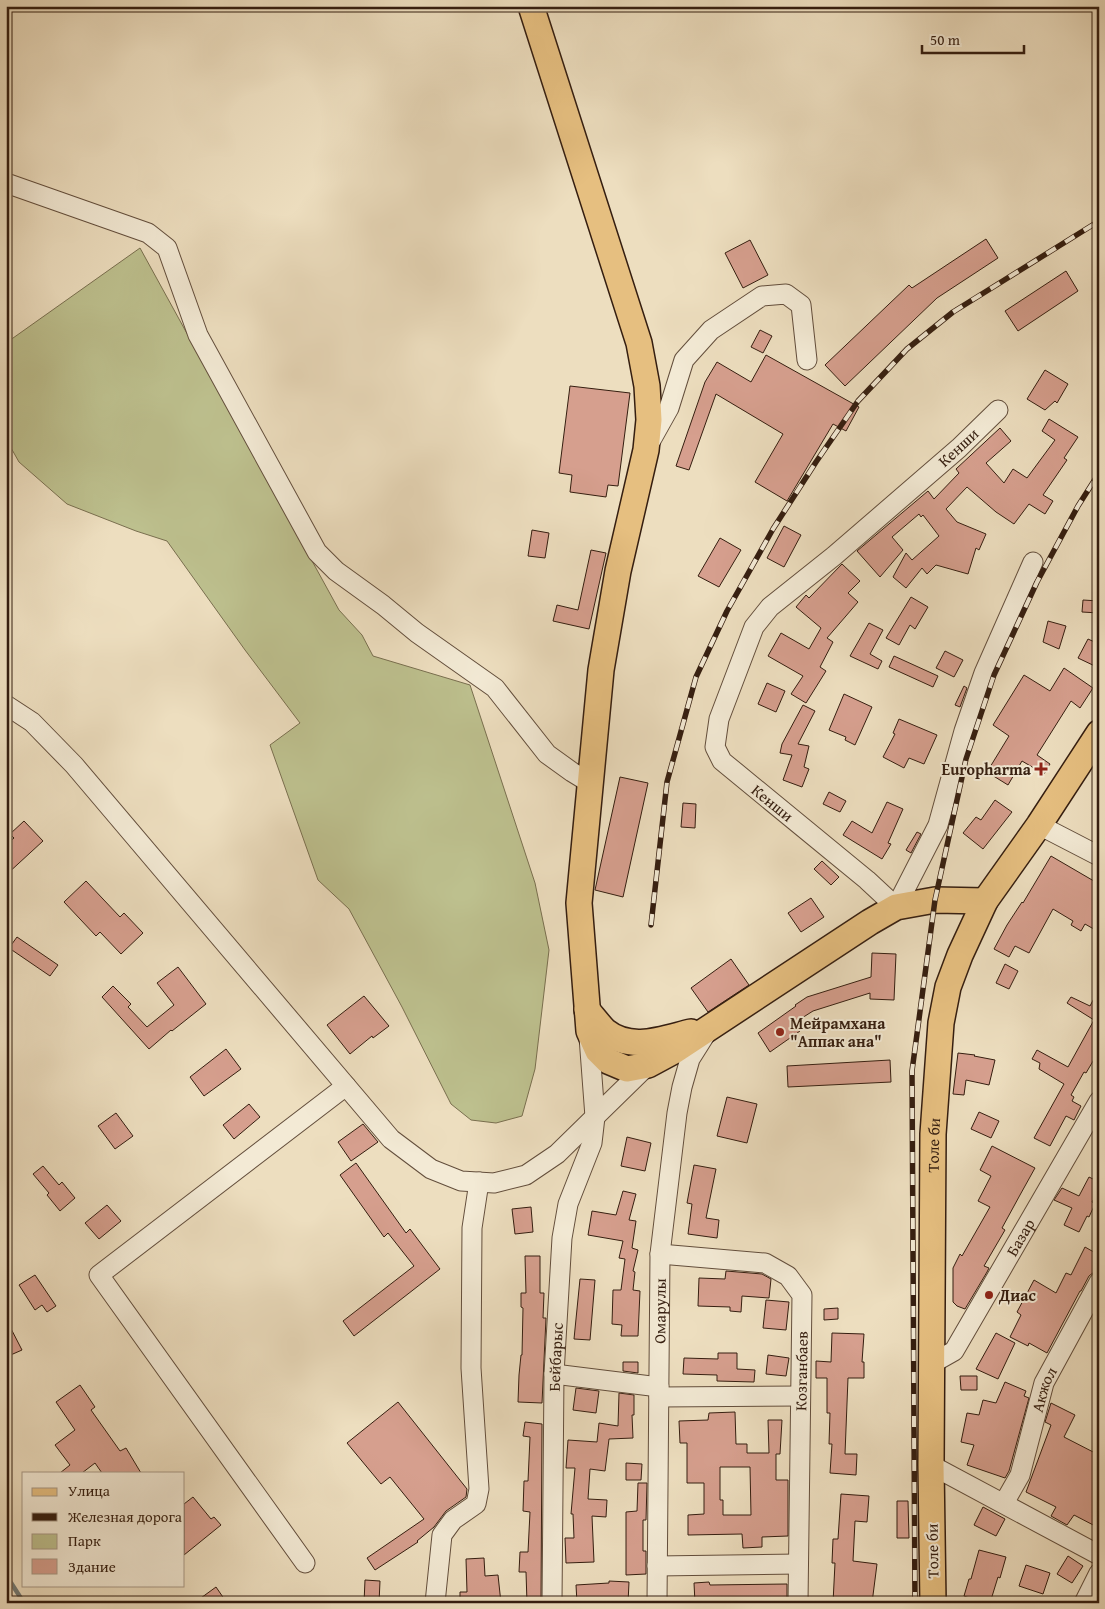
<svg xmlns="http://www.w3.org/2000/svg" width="1105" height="1609" font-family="'Gentium Book Plus',serif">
<rect width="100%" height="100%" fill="#eddebf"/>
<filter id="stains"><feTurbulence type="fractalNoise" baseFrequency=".004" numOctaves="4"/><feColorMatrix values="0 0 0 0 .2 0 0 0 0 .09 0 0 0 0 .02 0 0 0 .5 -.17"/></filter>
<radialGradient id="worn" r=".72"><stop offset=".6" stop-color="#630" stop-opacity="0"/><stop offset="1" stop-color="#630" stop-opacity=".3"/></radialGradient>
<polygon fill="#bdc08e" stroke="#796f4f" points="140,248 339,610 362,635 373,656 470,685 535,883 549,950 535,1069 522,1116 496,1123 471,1120 451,1104 402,1007 349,909 318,880 270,745 300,723 245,650 167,541 136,531 67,504 19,462 6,439 6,343"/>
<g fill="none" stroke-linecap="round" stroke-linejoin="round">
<polyline stroke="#737c77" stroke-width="4.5" points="6,1575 24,1603"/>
</g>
<g fill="#d69f8e" stroke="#351e10" fill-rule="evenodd">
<polygon points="986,239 998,258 937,298 845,386 825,365 909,285 912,288"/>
<polygon points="750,240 768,275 743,288 725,253"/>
<polygon points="1066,271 1078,291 1018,331 1005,311"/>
<polygon points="760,330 772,336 763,353 751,347"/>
<polygon points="766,355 859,407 846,431 833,424 787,501 755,482 783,434 716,394 689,470 676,466 705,382 717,362 751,382"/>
<polygon points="1045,370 1068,384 1057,403 1055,401 1045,410 1027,399"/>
<polygon points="570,386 630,393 618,486 608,485 606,497 570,492 572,475 559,473"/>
<polygon points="1049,419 1078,437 1064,458 1067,460 1043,495 1053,501 1045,514 1029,504 1014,524 996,512 967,487 946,509 957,522 986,534 979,550 976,548 968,574 936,565 927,574 922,568 906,588 893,577 906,553 912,560 939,536 923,515 921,517 919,514 892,537 903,550 880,577 857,551 928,491 934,499 959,473 956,469 1000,428 1011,441 986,463 1004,483 1013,469 1027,478 1055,440 1042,431"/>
<polygon points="784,526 801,535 784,567 767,558"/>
<polygon points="532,530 549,533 545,558 528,556"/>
<polygon points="720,538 741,550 719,587 698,576"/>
<polygon points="591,550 606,553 589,629 553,621 557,605 578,610"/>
<polygon points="842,564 860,581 848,593 858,602 827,638 833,642 820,667 826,671 806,703 791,694 803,676 768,656 781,633 809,649 821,628 796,607 806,595 809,598"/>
<polygon points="911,597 928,607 915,629 910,625 899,645 886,638"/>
<polygon points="1083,600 1099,601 1099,613 1082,612"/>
<polygon points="1048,621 1066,626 1059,649 1043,642"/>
<polygon points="869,623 883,630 870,654 882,661 878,669 850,656"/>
<polygon points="1088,639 1099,644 1099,668 1078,658"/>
<polygon points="945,651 963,660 954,677 936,668"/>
<polygon points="894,656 938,676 933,687 889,667"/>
<polygon points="1064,668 1093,688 1080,708 1071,701 1037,755 1050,764 1044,774 1022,761 1008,785 987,772 1009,736 993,725 1024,675 1050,691"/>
<polygon points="767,683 785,691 776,712 758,704"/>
<polygon points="964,686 967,688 960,707 955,705"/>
<polygon points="844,694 872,707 855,745 845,740 846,737 829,730"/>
<polygon points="803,705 815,711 798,744 809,746 804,767 809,769 802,787 783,780 792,755 780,753 782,744"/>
<polygon points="899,719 937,735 924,764 909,758 904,768 883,757 895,734 893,733"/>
<polygon points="620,777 648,783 623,897 595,890"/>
<polygon points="829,792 846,801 840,812 823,804"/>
<polygon points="995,800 1012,812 983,849 963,833 976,817 981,820"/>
<polygon points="887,802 903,809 888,843 891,844 882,859 843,835 852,821 872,833"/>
<polygon points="683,803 696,804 695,828 681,827"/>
<polygon points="24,821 43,841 6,875 6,845 14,838 10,834"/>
<polygon points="917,832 921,834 911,853 906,850"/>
<polygon points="1051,856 1099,884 1099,932 1085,924 1081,931 1071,925 1073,921 1053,909 1029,953 1015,946 1009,957 994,949 1007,925 1022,902 1023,903"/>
<polygon points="822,861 839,877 831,885 814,869"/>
<polygon points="86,881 120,917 124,913 143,933 121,954 100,932 96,936 64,902"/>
<polygon points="811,898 824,917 801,932 788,913"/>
<polygon points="17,937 58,965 50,976 9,948"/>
<polygon points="872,953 896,954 894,1000 870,999 870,993 813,1011 794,1023 800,1031 770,1052 758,1033 796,1006 795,1005 807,997 871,977"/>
<polygon points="731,959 749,985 708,1012 691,988"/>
<polygon points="1005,964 1018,971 1009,989 996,983"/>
<polygon points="178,967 206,1004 172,1031 171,1030 149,1049 102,997 113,986 131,1004 128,1007 147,1027 174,1005 157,983"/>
<polygon points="1099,989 1099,1051 1086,1073 1084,1072 1071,1095 1074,1097 1072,1101 1081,1106 1074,1120 1066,1116 1050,1146 1034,1138 1064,1084 1039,1069 1040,1063 1032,1059 1037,1050 1068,1067 1094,1020 1067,1003 1071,997 1090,1006"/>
<polygon points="364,996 389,1026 373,1038 372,1036 350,1054 327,1025"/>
<polygon points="226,1049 241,1069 204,1096 190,1077"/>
<polygon points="958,1053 975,1055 974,1056 995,1060 989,1085 966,1080 964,1095 953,1094"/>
<polygon points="890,1060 891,1082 788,1087 787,1066"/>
<polygon points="727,1097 757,1104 747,1143 717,1136"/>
<polygon points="249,1104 260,1117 234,1139 223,1125"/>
<polygon points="979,1112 999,1121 991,1138 971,1129"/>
<polygon points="116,1113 133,1136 115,1149 98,1126"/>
<polygon points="363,1124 378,1142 351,1161 338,1142"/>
<polygon points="627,1137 651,1143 645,1171 621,1166"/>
<polygon points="992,1146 1035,1168 1020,1195 1002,1228 1005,1230 984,1266 989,1268 987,1272 965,1309 957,1306 953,1302 953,1268 960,1254 962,1256 990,1207 978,1201 991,1176 980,1170"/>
<polygon points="356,1163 406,1233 410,1229 440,1269 354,1336 343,1321 414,1266 388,1233 384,1237 340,1175"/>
<polygon points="694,1165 716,1169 706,1218 719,1220 717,1238 688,1234 692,1204 687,1203"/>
<polygon points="43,1166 59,1185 62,1182 75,1198 60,1211 47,1195 49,1193 33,1174"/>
<polygon points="1089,1177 1099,1182 1099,1190 1092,1202 1095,1204 1089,1217 1087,1216 1079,1232 1064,1225 1072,1208 1054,1200 1062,1188 1079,1196"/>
<polygon points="623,1191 636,1194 629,1220 636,1221 632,1248 638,1250 633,1271 635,1272 633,1290 640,1291 638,1336 621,1336 622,1325 612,1324 613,1290 621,1290 625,1259 619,1258 623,1241 588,1235 592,1211 616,1215"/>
<polygon points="107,1205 121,1221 99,1239 85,1223"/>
<polygon points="531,1207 533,1232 515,1234 512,1209"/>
<polygon points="1085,1247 1099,1255 1099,1271 1094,1272 1089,1276 1081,1291 1080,1291 1047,1353 1029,1343 1028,1346 1010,1337 1021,1315 1017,1312 1034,1280 1056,1293 1066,1273 1071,1275"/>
<polygon points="525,1256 540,1256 540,1293 544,1293 543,1318 546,1318 542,1403 518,1402 519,1375 521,1355 522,1355 523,1308 521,1307 521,1293 526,1293"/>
<polygon points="726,1271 762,1274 771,1279 769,1298 742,1296 741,1312 730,1311 730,1307 698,1306 699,1278 725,1279"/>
<polygon points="35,1275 56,1306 47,1312 42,1305 35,1310 19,1285"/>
<polygon points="580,1279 595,1280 590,1340 574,1339"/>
<polygon points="766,1300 789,1302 786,1330 763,1328"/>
<polygon points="838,1308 838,1319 824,1320 824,1309"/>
<polygon points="6,1319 22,1350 6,1357"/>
<polygon points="832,1333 864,1334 862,1362 864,1362 864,1378 848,1378 845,1454 857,1454 856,1475 830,1473 832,1444 829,1444 830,1413 827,1413 827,1378 816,1378 816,1361 831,1362"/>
<polygon points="996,1333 1015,1343 998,1379 976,1369"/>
<polygon points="718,1353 737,1353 737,1369 755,1370 754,1382 717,1381 717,1375 683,1374 684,1358 718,1359"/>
<polygon points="768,1355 789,1358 786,1376 766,1374"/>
<polygon points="623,1362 638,1362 638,1373 623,1371"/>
<polygon points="960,1376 977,1376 977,1390 961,1390"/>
<polygon points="1005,1382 1026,1391 1024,1396 1029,1398 1009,1471 1005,1478 967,1465 974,1445 961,1442 967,1413 979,1415 983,1400 996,1403"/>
<polygon points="80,1385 95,1407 91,1410 120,1451 126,1448 141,1473 102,1473 95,1463 82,1473 60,1473 70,1465 55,1445 75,1430 56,1402"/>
<polygon points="576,1388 599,1391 596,1413 573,1410"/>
<polygon points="619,1393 634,1395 634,1415 632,1415 633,1438 609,1439 605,1471 590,1469 588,1499 607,1500 606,1517 592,1516 594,1562 566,1563 565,1538 574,1538 573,1514 571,1514 575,1468 566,1468 568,1440 597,1442 599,1423 618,1426"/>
<polygon points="398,1402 467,1489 466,1497 446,1511 434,1527 417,1541 418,1542 375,1570 367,1558 424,1519 390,1477 381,1484 347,1443"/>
<polygon points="1051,1403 1075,1415 1064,1437 1099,1455 1099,1498 1094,1507 1099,1510 1099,1528 1074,1515 1067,1525 1051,1516 1056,1507 1026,1492 1051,1425 1045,1422"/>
<path d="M 735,1412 L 736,1444 L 747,1444 L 747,1453 L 769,1453 L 768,1420 L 782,1420 L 780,1454 L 776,1454 L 776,1480 L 788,1480 L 788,1536 L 762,1537 L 762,1547 L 743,1548 L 742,1534 L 688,1535 L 688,1515 L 704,1514 L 704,1483 L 687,1483 L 687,1443 L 680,1443 L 679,1421 L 708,1420 L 709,1413 ZM 720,1467 L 750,1467 L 751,1515 L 723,1515 L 723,1500 L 720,1500 Z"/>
<polygon points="525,1422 542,1424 541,1603 527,1603 526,1572 519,1572 520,1552 528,1552 530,1512 523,1511 524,1481 528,1481 530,1437 523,1436"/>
<polygon points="626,1463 642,1464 641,1480 626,1480"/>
<polygon points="638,1483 647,1483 646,1520 643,1520 643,1551 646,1551 646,1574 626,1575 626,1512 637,1511"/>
<polygon points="841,1494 869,1496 867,1522 855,1521 853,1561 877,1564 872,1603 833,1603 835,1563 832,1563 833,1539 838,1539"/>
<polygon points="193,1497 211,1519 214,1517 221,1525 184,1555 184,1504"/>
<polygon points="897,1501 908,1501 909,1538 897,1538"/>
<polygon points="983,1507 1005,1519 996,1536 974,1525"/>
<polygon points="979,1550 1006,1557 1000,1578 998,1577 990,1603 983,1603 964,1596 969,1579 971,1579"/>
<polygon points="1068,1556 1083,1566 1072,1583 1057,1574"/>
<polygon points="484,1558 485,1576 498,1575 501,1603 460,1603 460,1592 467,1592 466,1559"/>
<polygon points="1026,1565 1050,1573 1043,1594 1019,1586"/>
<polygon points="365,1580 380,1581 379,1603 364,1603"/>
<polygon points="609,1581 629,1582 628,1603 577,1603 576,1585 609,1583"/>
<polygon points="709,1582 710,1585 787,1584 787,1603 695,1603 694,1583"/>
<polygon points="216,1587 227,1603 194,1603"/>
</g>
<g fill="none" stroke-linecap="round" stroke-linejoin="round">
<defs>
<g id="minor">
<polyline points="6,183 148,233 167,248 198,335 317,552 336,571 383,605 417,633 495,688 547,754 572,772 590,783"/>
<path id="s1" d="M 998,410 L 959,448 L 834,556 L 770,607 L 754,627 L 719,719 L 715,747 L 722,761 L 867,880 L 896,907 L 938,825 L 964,731 L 984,673 L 1033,562"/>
<polyline points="650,442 669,408 684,360 711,330 762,296 786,294 801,305 807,360"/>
<polyline points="6,705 32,722 74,765 391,1139 431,1169 461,1181 494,1183 526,1175 557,1154 648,1065"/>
<polyline points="1039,825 1099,856"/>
<polyline points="660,1254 765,1263 788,1276 802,1295 798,1603"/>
<path id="s2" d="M 931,1364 L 954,1351 L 1099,1101"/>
<polyline points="554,1374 659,1387"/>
<polyline points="659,1397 800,1396"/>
<polyline points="931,1465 1099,1555"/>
<path id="s3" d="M 1004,1503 L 1020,1475 L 1044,1383 L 1099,1282"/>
<polyline points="305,1563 99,1275 346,1086"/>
<polyline points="657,1566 798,1564"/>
<polyline points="435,1603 442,1535 453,1520 476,1504 479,1489 471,1368 472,1228 479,1182"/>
<path id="s4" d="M 552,1603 L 554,1374 L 562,1238 L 568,1204 L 592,1143 L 595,1117 L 589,1037"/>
<path id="s5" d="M 657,1603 L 660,1254 L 677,1113 L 682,1087 L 690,1059 L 707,1032"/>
<polyline points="1084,1603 1099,1573"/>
</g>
<g id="major">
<polyline points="531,6 639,343 647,386 649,420 646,450 618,571 601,670 579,903 589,1031 598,1051 608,1061 627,1069 648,1065 674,1051 870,922 896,907 935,900 985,901"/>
<path d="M 587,1010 C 593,1017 599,1025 605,1031 C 631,1052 662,1039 691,1032"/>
<path id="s6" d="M 933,1603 L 931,1465 L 933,1134 L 941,1023 L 948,987 L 960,955 L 985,901 L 1039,825 L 1099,733"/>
</g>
</defs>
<use href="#minor" stroke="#634e3c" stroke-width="21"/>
<use href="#major" stroke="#351e10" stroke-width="28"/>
<use href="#minor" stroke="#f3ead5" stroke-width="19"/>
<use href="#major" stroke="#e6bf80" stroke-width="25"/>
<defs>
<g id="rail">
<polyline points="651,925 667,782 696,677 727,611 773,529 816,462 858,401 907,349 953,312 1099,221"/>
<polyline points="915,1603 912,1071 935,900 966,759 994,675 1037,582 1078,506 1099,473"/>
</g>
</defs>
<use href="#rail" stroke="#351e10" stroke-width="5.5"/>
<use href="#rail" stroke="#f3ead5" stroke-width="4" stroke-dasharray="11" stroke-linecap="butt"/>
</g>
<g fill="#8f2418" stroke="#f3ead5" stroke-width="2">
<path d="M1038.5 761.5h5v5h5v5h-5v5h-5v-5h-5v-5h5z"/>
<circle cx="780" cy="1032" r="5"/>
<circle cx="989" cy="1295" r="5"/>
</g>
<g text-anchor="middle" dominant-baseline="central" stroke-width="4" stroke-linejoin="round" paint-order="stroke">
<g font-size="16" fill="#351e10" stroke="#f3ead5">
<text transform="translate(958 447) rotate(-43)">Кенши</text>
<text stroke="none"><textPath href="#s1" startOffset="535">Кенши</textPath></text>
<text stroke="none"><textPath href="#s6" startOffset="458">Толе би</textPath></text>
<text stroke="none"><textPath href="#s2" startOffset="158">Базар</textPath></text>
<text stroke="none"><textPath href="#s5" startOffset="292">Омарулы</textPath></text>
<text stroke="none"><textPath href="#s4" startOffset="246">Бейбарыс</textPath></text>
<text transform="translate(801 1371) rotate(-89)">Козганбаев</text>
<text stroke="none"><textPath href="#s3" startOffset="121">Акжол</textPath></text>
<text transform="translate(932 1551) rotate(-91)">Толе би</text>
</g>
<g font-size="16" font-weight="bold" fill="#351e10" stroke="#f3ead5" text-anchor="start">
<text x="1031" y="769" text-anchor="end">Europharma</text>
<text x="790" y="1023">Мейрамхана<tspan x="790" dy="18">"Аппак ана"</tspan></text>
<text x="999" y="1295">Диас</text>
</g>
</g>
<rect width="1105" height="1609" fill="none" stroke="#eddebf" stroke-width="25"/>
<rect x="8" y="8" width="1090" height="1594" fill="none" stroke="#351e10" stroke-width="2.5"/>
<rect x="12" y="12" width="1080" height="1584" fill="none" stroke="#351e10"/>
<rect x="22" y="1472" width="162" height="115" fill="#f3ead5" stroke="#a79886"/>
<rect x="32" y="1488" width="25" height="8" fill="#e6bf80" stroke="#a79886"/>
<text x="68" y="1496" font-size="15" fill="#351e10">Улица</text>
<rect x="32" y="1513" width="25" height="8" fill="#351e10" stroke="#a79886"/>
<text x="68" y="1522" font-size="15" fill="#351e10">Железная дорога</text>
<rect x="32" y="1534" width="25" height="15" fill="#bdc08e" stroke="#a79886"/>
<text x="68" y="1546" font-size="15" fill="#351e10">Парк</text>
<rect x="32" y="1559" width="25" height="15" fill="#d69f8e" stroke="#a79886"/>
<text x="68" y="1572" font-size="15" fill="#351e10">Здание</text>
<path d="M922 45v8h102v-8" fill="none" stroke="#351e10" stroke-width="2.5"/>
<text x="930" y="45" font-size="15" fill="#351e10" stroke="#f3ead5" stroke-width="4" paint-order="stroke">50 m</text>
<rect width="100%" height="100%" filter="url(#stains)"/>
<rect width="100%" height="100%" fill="url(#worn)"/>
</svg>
